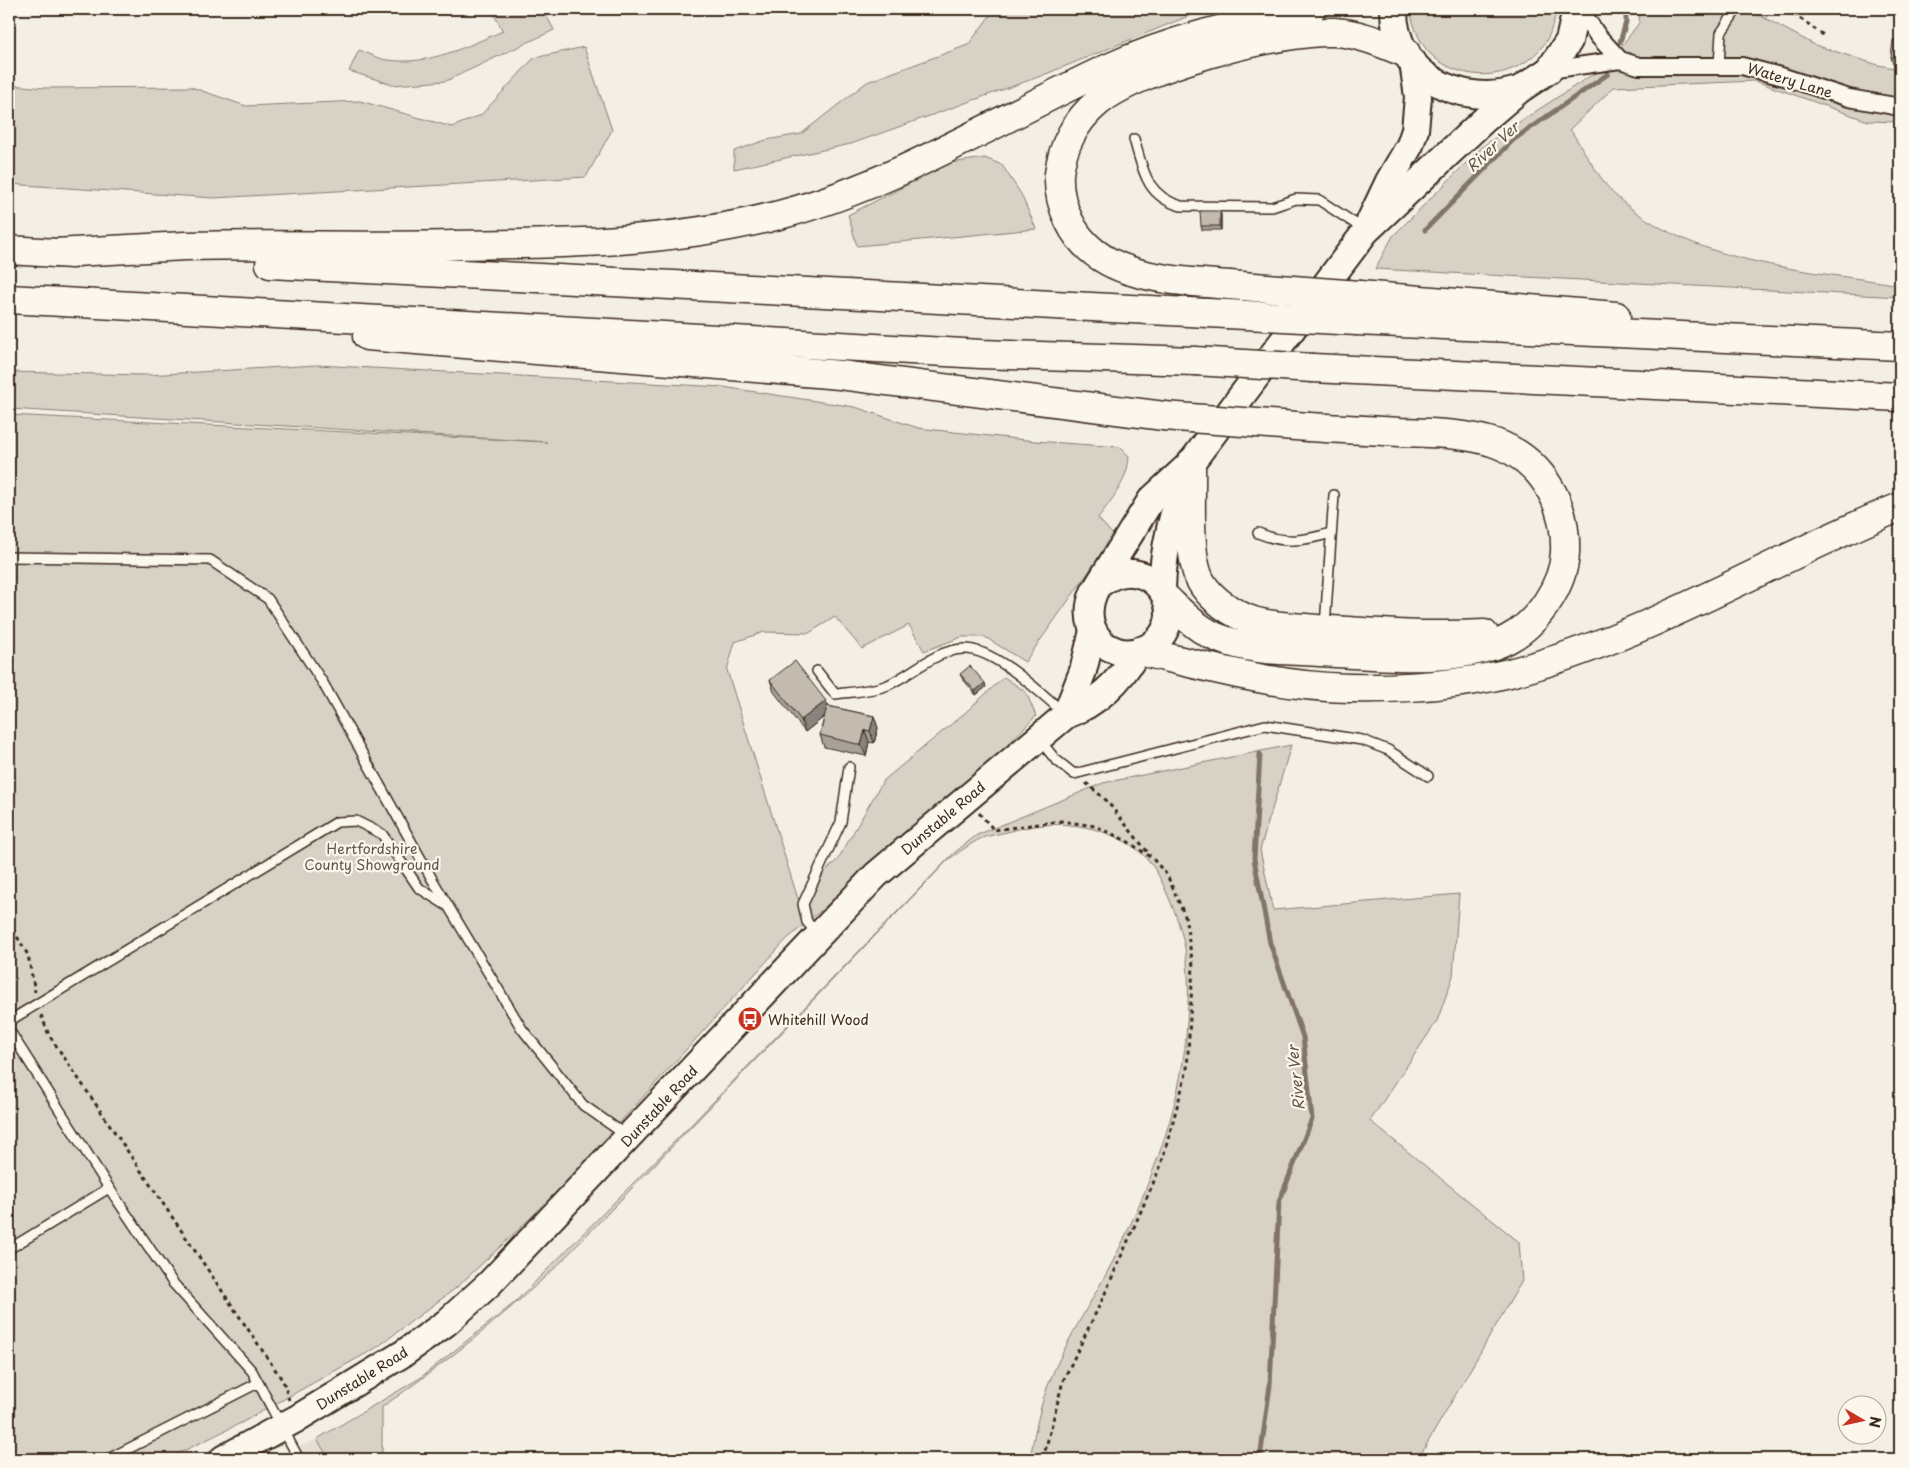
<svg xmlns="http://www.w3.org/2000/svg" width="1909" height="1468" font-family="'Playpen Sans',sans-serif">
<rect width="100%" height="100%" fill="#f3efe4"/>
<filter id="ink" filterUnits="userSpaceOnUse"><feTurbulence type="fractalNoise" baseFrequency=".02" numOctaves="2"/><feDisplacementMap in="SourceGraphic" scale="10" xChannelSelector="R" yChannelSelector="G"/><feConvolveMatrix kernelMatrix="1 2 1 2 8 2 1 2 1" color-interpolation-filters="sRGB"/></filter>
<g filter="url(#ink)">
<polygon fill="#e5dfd4" points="317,1439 329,1459 270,1459"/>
<g fill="#d8d1c6" stroke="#8a7e72">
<path d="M 491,9 L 543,9 L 554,30 L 446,81 L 394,85 L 349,71 L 359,50 C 368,53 378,59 388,60 C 429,66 467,46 503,31 Z"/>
<polygon points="995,9 1206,9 1041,76 851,144 734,169 734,151 766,140 801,134 867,82 968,45"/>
<path d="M 1410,9 L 1557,9 L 1557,10 C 1554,20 1551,34 1545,43 C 1520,78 1471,85 1436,59 C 1421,48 1413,27 1410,9 Z"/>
<path d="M 1640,9 L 1748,9 L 1815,45 L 1878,65 L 1900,69 L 1900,122 L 1868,121 L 1755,81 L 1614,87 L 1570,129 C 1581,146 1602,183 1615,195 C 1691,265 1803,269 1900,285 L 1900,297 L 1375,269 L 1393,236 L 1484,145 L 1607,65 L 1639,23 Z"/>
<polygon points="584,47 612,130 586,177 213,198 9,184 9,85 46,88 191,87 246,106 360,101 452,127 481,115 534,58"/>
<polygon points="985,158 1002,165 1021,194 1036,229 857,246 848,215 950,163"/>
<path d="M 317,365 L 723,387 L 855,407 L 918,428 L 1035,441 L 1120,447 L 1129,456 C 1128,481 1112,499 1098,518 L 1114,536 L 1025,662 L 985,637 L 962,637 L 924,651 L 909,625 L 862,649 L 835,617 L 809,633 L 764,632 L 735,642 L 727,670 L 798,899 L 838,859 L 883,781 L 967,711 L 1004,677 L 1026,692 L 1036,716 L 965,788 L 786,940 L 552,1197 L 517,1231 L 456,1288 L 376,1348 L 243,1422 L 167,1459 L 9,1459 L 9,415 L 547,442 L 9,409 L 9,372 L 147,375 Z"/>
<path d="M 1291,745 L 1260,850 L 1273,910 L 1459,894 L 1453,976 L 1437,1021 L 1370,1121 L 1519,1242 L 1522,1281 L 1418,1459 L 1030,1459 C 1034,1436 1039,1410 1047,1388 C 1066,1337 1099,1292 1122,1243 C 1155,1172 1183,1100 1187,1022 C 1190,980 1189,947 1173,908 C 1160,877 1153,855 1120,839 C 1083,821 1046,821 1007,832 C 999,834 990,835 982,838 C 971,843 960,852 949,859 L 557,1266 C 500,1319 446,1363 382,1407 L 382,1459 L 329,1459 L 317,1439 L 420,1378 L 513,1304 L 686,1130 L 954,853 L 977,835 L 1103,783 Z"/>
</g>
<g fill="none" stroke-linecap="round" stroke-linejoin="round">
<g stroke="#817468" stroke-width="5">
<polyline points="1620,42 1626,22 1626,9"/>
<polyline points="1425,230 1513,140 1608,74"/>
<polyline points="1260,1459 1270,1385 1279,1202 1312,1119 1303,1037 1270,943 1254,859 1260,754"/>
</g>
<defs>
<g id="service">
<polyline points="1719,65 1721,33 1737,9"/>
<path d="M 1134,139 C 1143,170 1146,196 1181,206 L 1272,207 L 1296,199 L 1319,200 L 1365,230"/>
<path d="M 1258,533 C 1284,544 1304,541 1331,533"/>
<polyline points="9,557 210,560 268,599 323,683 432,879 522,1029 583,1105 627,1136"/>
<polyline points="1325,626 1334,495"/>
<path d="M 817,671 L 835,694 C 852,692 873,691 888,685 C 912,674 936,650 963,649 C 993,647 1042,694 1064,713"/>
<polyline points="1039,739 1055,759 1074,774 1265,725 1362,740 1388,750 1428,776"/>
<polyline points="817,933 807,922 803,904 841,822 849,767"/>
<polyline points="9,1021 337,822 356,821 382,834 419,888 446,905"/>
<polyline points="9,1030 109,1188 173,1283 252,1371 299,1459"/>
<polyline points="9,1249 109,1188"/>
<polyline points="108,1459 258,1383"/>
</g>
<g id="minor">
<polyline points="1580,9 1598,36 1620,60"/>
<polyline points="1549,70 1620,60 1639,66 1742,66 1784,77 1849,98 1900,107"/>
</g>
<g id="primary">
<path d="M 1394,9 C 1393,75 1461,108 1518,90"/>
<polyline points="1370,221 1389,181 1410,145 1415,130 1418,97 1413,62"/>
<path d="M 1101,583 C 1150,547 1196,616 1150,646 C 1141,652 1128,654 1117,651 C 1091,643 1084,615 1094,592 L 1151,500 L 1191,463 L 1366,231 L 1485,119 L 1519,90 L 1549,70 L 1569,41 L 1576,9"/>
<path d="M 1162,589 C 1163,546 1174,509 1189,468"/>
<polyline points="1066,715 1083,671 1093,631"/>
<path d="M 223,1459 L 296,1419 L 404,1353 L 446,1323 L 489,1284 L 876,875 L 1066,715 C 1097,704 1121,680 1137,652"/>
</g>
<g id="motorway">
<polyline points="9,250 72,254"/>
<path d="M 55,253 C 98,251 142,248 185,246 C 274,244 364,247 453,245 C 564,244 675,243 783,214 C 898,183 998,119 1104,70 C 1171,39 1239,24 1311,9"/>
<polyline points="270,264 1227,314"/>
<path d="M 1229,285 C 1173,280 1097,280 1069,221 C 1062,206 1058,191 1059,174 C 1062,146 1076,120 1098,102 C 1140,67 1279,30 1334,32 C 1359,33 1383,44 1406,53"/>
<polyline points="1359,295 1616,316"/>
<polyline points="9,299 981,354 1195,361"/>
<polyline points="1357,321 1900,346"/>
<polyline points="367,336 840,375 1164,416"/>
<polyline points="1313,368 1900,397"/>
<path d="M 1191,463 C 1192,494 1187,554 1200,580 C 1210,599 1233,614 1253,621 C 1273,627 1296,627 1317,629 C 1373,633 1429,637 1484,634"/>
<path d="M 1167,599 C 1184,615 1199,631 1221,639 C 1252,651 1287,650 1320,652 C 1374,655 1460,665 1508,639 C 1537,624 1564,585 1565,552 C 1567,504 1542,460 1495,443 C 1466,433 1431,433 1400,432 C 1370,430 1339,429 1309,427"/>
<path d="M 1140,651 C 1208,667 1278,687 1349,688 C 1408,689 1471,685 1528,668 C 1658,631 1775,558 1900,507"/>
</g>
</defs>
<use href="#service" stroke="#3b2a1e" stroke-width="12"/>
<use href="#minor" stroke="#3b2a1e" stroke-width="20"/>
<use href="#primary" stroke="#3b2a1e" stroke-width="30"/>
<use href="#motorway" stroke="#3b2a1e" stroke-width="31"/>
<g stroke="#3b2a1e" stroke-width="3" stroke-dasharray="4 4" stroke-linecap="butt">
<polyline points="1787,9 1826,37"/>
<polyline points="1086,783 1106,800 1150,855"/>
<polyline points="979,813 994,830 1061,821 1095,826 1127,841 1152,858 1167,875 1185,916 1193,966 1187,1070 1161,1165 1103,1298 1063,1381 1043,1459"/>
<polyline points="9,923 28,955 35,992"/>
<polyline points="41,1015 49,1035 283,1381 289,1400"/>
</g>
<use href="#service" stroke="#fbf7ec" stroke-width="9"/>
<use href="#minor" stroke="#fbf7ec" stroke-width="16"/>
<use href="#primary" stroke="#fbf7ec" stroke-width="26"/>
<use href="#motorway" stroke="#fbf7ec" stroke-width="28"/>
<defs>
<g id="motorway-bridge">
<polyline points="1229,285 1359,295"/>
<polyline points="1227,314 1357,321"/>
<polyline points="1195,361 1313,368"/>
<polyline points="1164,416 1309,427"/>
</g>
</defs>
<use href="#motorway-bridge" stroke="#3b2a1e" stroke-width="31" stroke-linecap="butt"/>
<use href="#motorway-bridge" stroke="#fbf7ec" stroke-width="28"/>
</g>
<g fill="#a8a197" stroke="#3b2a1e">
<polygon points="1900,41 1900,65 1893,64 1891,57"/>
<polygon points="1220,211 1221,215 1221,230 1202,230 1201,226"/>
<polygon points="960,674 986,687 976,695 962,678"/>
<polygon points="770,680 826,701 828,706 874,716 878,728 874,743 869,742 866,756 824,747 820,735 824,717 805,732 774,692"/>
</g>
<g fill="#88837b" stroke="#3b2a1e">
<polygon points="1220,211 1221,215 1221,230 1220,226"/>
<polygon points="985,683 986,687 976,695 975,691"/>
<polygon points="826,701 830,712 805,732 801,720"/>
<polygon points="874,716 878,728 874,743 870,731"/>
<polygon points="865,730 869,742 866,756 861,745"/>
</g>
<g fill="#c3bbb0" stroke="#3b2a1e">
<polygon points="1893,40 1900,41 1900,59 1891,57"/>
<polygon points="1200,211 1220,211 1220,226 1201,226"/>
<polygon points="795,661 826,701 801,720 770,680"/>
<polygon points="970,666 985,683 975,691 960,674"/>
<polygon points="827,706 874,716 870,731 865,730 861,745 820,735"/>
</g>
</g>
<defs>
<symbol id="bus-disc" viewBox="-11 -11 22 22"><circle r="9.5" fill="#c8321e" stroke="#fbf7ec"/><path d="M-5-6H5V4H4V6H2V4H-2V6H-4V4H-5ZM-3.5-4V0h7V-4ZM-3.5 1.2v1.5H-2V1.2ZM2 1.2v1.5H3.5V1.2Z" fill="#fff"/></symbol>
</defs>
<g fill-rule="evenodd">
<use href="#bus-disc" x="736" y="1005" width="28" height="28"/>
</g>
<g text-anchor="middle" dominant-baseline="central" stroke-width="4.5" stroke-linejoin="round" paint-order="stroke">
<g font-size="14" fill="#3b2a1e" stroke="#fbf7ec">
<text transform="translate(1790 80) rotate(17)">Watery Lane</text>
<text transform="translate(943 818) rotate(-40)">Dunstable Road</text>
<text transform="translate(659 1106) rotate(-47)">Dunstable Road</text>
<text transform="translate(362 1378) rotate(-32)">Dunstable Road</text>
</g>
<g font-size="14" fill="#625448" stroke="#fbf7ec">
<text x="372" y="848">Hertfordshire<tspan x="372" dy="16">County Showground</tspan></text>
</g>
<g font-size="14" fill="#3b2a1e" stroke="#fbf7ec" text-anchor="start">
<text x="768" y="1019">Whitehill Wood</text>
</g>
<g font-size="15" font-style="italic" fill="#645549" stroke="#fbf7ec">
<text transform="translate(1492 146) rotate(-43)">River Ver</text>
<text transform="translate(1295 1078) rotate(-96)">River Ver</text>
</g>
</g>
<rect width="1909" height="1468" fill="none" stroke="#fbf7ec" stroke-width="30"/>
<rect x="15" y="15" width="1879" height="1438" fill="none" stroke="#3b2a1e" stroke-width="2" filter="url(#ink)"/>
<g transform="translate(1862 1420) rotate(99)"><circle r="24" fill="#fbf7ec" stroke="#aea59a"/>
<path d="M0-4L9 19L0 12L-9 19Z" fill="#c8321e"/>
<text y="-8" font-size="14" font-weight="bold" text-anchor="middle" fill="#3b2a1e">N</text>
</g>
</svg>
